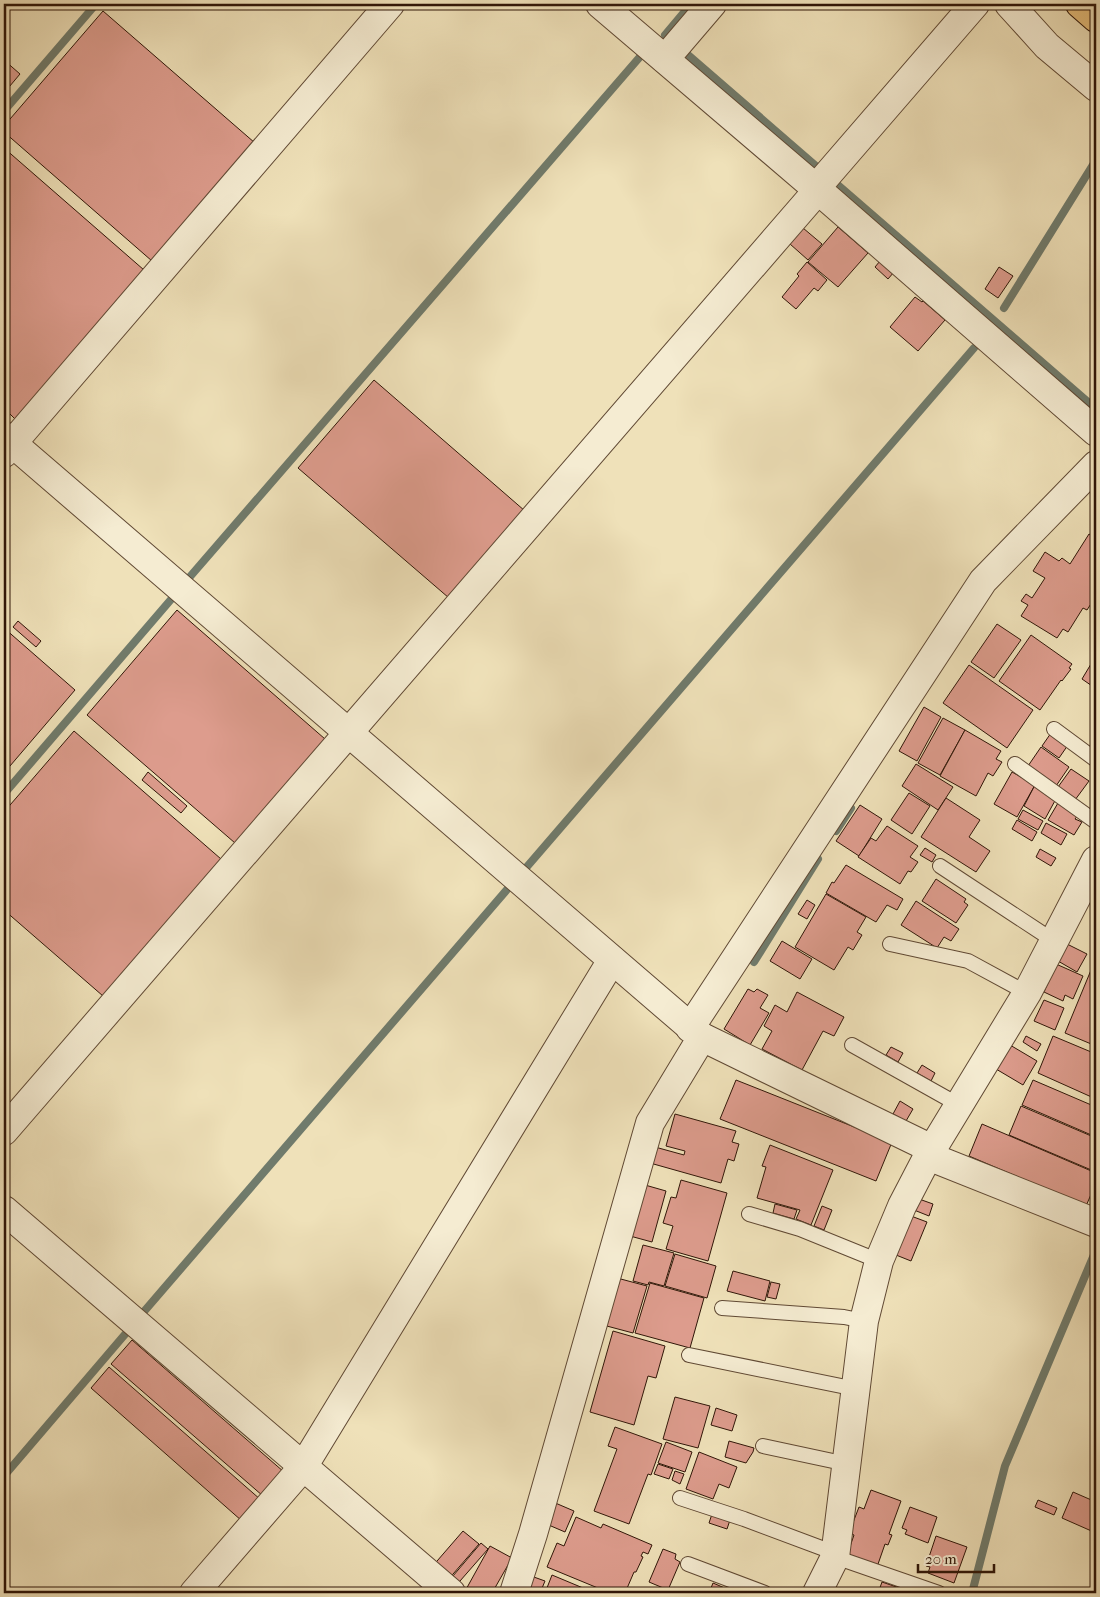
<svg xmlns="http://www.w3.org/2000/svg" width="1100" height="1597" font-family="'IM FELL French Canon',serif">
<rect width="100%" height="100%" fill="#efe1b9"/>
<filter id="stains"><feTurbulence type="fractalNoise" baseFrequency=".004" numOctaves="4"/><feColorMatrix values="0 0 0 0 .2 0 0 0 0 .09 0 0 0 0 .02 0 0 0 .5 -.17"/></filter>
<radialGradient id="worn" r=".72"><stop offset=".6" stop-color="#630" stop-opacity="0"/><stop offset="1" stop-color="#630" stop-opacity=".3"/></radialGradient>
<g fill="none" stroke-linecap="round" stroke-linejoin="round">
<g stroke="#707b6c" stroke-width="8">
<polyline points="691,4 665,35 1096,409"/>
<polyline points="4,111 96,4"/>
<polyline points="1004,308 1096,160"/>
<polyline points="188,579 645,51"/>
<polyline points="4,794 174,596"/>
<polyline points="836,831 851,808"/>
<polyline points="525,869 974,348"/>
<polyline points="754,962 818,859"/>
<polyline points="141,1315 510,886"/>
<polyline points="4,1476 127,1332"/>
<polyline points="4,1587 10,1593"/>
<polyline points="972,1593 1005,1466 1096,1250"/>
</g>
</g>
<g fill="#dd9c8d" stroke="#301608">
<polygon points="103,11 255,143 152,261 4,132 4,126"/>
<polygon points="4,60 20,74 4,93"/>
<polygon points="4,148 144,270 15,419 4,408"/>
<polygon points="838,227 868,253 838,287 808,262"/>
<polygon points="803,228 822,244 808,260 790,244"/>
<polygon points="880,261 894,272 888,279 875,267"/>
<polygon points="807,262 827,280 818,291 814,288 796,309 782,297 799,276 797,274"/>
<polygon points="999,267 1013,276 998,298 985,289"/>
<polygon points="915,297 922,302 923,301 945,320 918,351 890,327"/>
<polygon points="374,380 525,511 449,598 298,468"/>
<polygon points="1089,534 1096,538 1096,588 1092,594 1096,596 1087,610 1083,608 1068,632 1063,629 1057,638 1021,616 1028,605 1021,601 1026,594 1032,598 1045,578 1033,571 1045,552 1059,561 1062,558 1070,564"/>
<polygon points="177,610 325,739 235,843 87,715"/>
<polygon points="18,621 41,641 36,647 13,627"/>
<polygon points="997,624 1021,640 994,678 971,662"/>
<polygon points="4,628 75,690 4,773"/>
<polygon points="1031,635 1072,664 1069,668 1071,669 1062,681 1061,680 1040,710 999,681"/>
<polygon points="1091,664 1096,668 1096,693 1093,691 1095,688 1082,679"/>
<polygon points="969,665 1033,710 1007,748 943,703"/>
<polygon points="924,707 941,717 917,761 899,751"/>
<polygon points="943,718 965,730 940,775 918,763"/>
<polygon points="965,730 1001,751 996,759 1002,762 993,776 988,773 976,796 940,776"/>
<polygon points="74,731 221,859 103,996 4,910 4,812"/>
<polygon points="1051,733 1068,745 1059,758 1042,746"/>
<polygon points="1041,747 1069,767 1056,786 1028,766"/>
<polygon points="916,764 953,787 938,810 902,786"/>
<polygon points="1071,769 1089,781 1075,800 1058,787"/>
<polygon points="148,772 187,806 181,813 142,780"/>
<polygon points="1012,772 1035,785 1017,817 994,804"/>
<polygon points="1035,785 1057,797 1045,819 1024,806"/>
<polygon points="909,793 930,806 912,834 891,820"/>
<polygon points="946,798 980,820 969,837 990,851 976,872 921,837"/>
<polygon points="1058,803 1078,815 1075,819 1082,822 1074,835 1048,820"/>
<polygon points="860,805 882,819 859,856 836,841"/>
<polygon points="1023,810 1043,821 1038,830 1018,819"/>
<polygon points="1017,820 1037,832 1032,841 1012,829"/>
<polygon points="1046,823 1067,834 1061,845 1041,833"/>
<polygon points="887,826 918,846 910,857 918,862 911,872 908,871 900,884 858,857 871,838 876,841"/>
<polygon points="925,848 936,855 932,862 920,855"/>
<polygon points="1040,849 1056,858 1051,866 1036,857"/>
<polygon points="846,865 903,899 897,910 887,905 876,922 826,893 832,882 834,883"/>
<polygon points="936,879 966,899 964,902 968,905 956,923 922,901"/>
<polygon points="826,894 866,917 857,932 862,935 853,950 848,947 834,970 795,947"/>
<polygon points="807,900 815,905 807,919 798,914"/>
<polygon points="916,901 959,929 951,941 944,937 937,948 901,925"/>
<polygon points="782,941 812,959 800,979 770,961"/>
<polygon points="1067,944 1087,954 1077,972 1058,961"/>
<polygon points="1096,958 1096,1046 1065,1033"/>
<polygon points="1056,964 1083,976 1073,999 1065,995 1063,1001 1044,992"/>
<polygon points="748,989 754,992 757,989 768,995 760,1008 769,1013 750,1045 724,1029"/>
<polygon points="797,992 844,1017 834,1036 823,1031 802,1070 762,1049 772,1031 764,1026 775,1005 787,1012"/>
<polygon points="1044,1000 1064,1008 1055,1030 1034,1021"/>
<polygon points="1026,1036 1041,1044 1037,1051 1023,1042"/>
<polygon points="1053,1036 1096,1054 1096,1099 1038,1073"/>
<polygon points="1010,1045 1037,1061 1023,1085 996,1069"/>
<polygon points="891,1047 903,1053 898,1062 886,1055"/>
<polygon points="922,1065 935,1073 931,1081 917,1073"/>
<polygon points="736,1080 892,1142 876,1181 720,1119"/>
<polygon points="1033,1080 1096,1107 1096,1137 1022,1105"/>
<polygon points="900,1101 913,1109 906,1121 893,1114"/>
<polygon points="1021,1106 1096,1138 1096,1172 1009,1135"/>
<polygon points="675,1114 736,1131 732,1142 739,1144 734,1161 728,1159 721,1183 650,1163 655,1147 684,1155 685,1151 666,1146"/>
<polygon points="982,1124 1096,1173 1096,1183 1086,1206 969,1156"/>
<polygon points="770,1145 833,1170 811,1225 796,1219 800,1210 757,1198 766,1167 762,1166"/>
<polygon points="681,1180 727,1193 708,1261 666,1249 673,1226 663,1223 671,1197 676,1198"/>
<polygon points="645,1185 666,1191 652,1242 630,1236"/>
<polygon points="919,1199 933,1204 929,1216 914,1210"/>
<polygon points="775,1204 797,1210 794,1219 773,1213"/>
<polygon points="822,1206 832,1210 824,1230 814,1226"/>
<polygon points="911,1216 927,1222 911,1261 896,1255"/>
<polygon points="643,1245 674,1253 664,1286 649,1282 648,1285 633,1281"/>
<polygon points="675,1254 716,1266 707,1298 665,1286"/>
<polygon points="733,1271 770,1281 765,1301 727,1291"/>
<polygon points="617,1278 647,1286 633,1333 603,1325"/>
<polygon points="771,1282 780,1284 776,1299 767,1297"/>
<polygon points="650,1283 704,1298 690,1348 635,1333"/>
<polygon points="613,1331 665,1346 656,1378 648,1376 634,1425 590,1412"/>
<polygon points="132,1340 284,1472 263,1496 111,1364"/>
<polygon points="109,1367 261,1500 242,1521 91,1388"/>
<polygon points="675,1397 710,1406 698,1448 663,1439"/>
<polygon points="716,1408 737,1415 732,1431 711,1425"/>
<polygon points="615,1427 662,1444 651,1475 648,1474 629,1524 594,1511 617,1449 608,1446"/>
<polygon points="729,1441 754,1448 753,1452 746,1463 725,1457"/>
<polygon points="666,1442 692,1452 685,1472 658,1463"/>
<polygon points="699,1452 737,1467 729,1488 719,1484 713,1499 686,1489"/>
<polygon points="658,1464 673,1469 669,1479 654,1474"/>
<polygon points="675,1471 684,1474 680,1484 672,1480"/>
<polygon points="871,1490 901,1501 889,1534 892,1535 888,1545 885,1544 877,1567 847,1555 854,1535 849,1533 859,1507 864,1509"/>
<polygon points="1073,1492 1096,1502 1096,1533 1062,1518"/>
<polygon points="1038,1500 1057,1508 1054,1515 1035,1507"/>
<polygon points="553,1502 574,1511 565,1532 544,1523"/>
<polygon points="910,1507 937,1517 928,1543 905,1534 907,1530 902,1528"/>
<polygon points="712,1514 730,1520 727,1529 709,1523"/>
<polygon points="576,1517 601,1528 603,1524 652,1545 648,1554 643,1552 641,1556 643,1557 636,1572 634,1572 625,1593 610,1593 547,1567 557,1543 564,1546"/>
<polygon points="463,1531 479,1544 447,1581 431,1568"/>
<polygon points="936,1536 967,1547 954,1583 928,1573 930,1567 926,1566"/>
<polygon points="481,1543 488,1549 453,1589 447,1583"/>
<polygon points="490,1546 512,1558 492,1593 464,1593"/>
<polygon points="663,1549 676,1554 675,1559 680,1562 668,1590 649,1582"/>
<polygon points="552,1575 595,1593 545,1593"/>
<polygon points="531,1576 545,1581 540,1593 524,1593"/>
<polygon points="882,1582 914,1593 878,1593"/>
<polygon points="713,1583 734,1592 734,1593 709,1593"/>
</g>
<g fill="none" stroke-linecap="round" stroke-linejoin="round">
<defs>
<g id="lane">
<polyline points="1054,729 1096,760"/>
<polyline points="1015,764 1096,822"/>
<polyline points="940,866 1054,941"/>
<polyline points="890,944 968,961 1027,993"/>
<polyline points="852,1045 959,1105"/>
<polyline points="749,1214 800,1229 879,1261"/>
<polyline points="722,1308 844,1317 864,1321"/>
<polyline points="689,1355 856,1389"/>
<polyline points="763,1446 847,1464"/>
<polyline points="680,1498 744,1519 835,1553"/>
<polyline points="835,1557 939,1593"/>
<polyline points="688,1564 765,1593"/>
</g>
<g id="street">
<polyline points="600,4 818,190 1096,432"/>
<polyline points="1009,4 1047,46 1096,87"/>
<polyline points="665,59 712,4"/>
<polyline points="816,188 975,4"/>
<polyline points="4,436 702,1037 932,1149"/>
<polyline points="4,453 390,4"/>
<polyline points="690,1028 983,581 1096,465"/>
<polyline points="4,1131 818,190"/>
<polyline points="928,1156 1096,1223"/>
<polyline points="4,1210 451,1593"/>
<polyline points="194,1593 303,1467 612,960"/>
<polyline points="514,1593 533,1534 650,1123 702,1037"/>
<polyline points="817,1593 835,1557 864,1321 879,1261 902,1206 928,1156 1027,993 1096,860"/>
</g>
<polyline id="highway" points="1080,4 1096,18"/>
</defs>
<use href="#lane" stroke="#604934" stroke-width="16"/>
<use href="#street" stroke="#604934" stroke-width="30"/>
<use href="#highway" stroke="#301608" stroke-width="30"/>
<use href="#lane" stroke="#f5ecd2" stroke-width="14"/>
<use href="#street" stroke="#f5ecd2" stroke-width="28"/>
<use href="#highway" stroke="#e8c07c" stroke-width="28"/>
</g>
<rect width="1100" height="1597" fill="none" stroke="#efe1b9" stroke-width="20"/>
<rect x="5" y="5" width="1090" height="1587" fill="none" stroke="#301608" stroke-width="2.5"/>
<rect x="10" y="10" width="1080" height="1577" fill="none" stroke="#301608"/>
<path d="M918 1564v8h76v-8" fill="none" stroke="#301608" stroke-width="2.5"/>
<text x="925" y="1564" font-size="15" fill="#301608" stroke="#f5ecd2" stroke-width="4" paint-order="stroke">20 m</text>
<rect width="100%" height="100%" filter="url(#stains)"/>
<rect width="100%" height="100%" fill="url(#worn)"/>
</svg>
